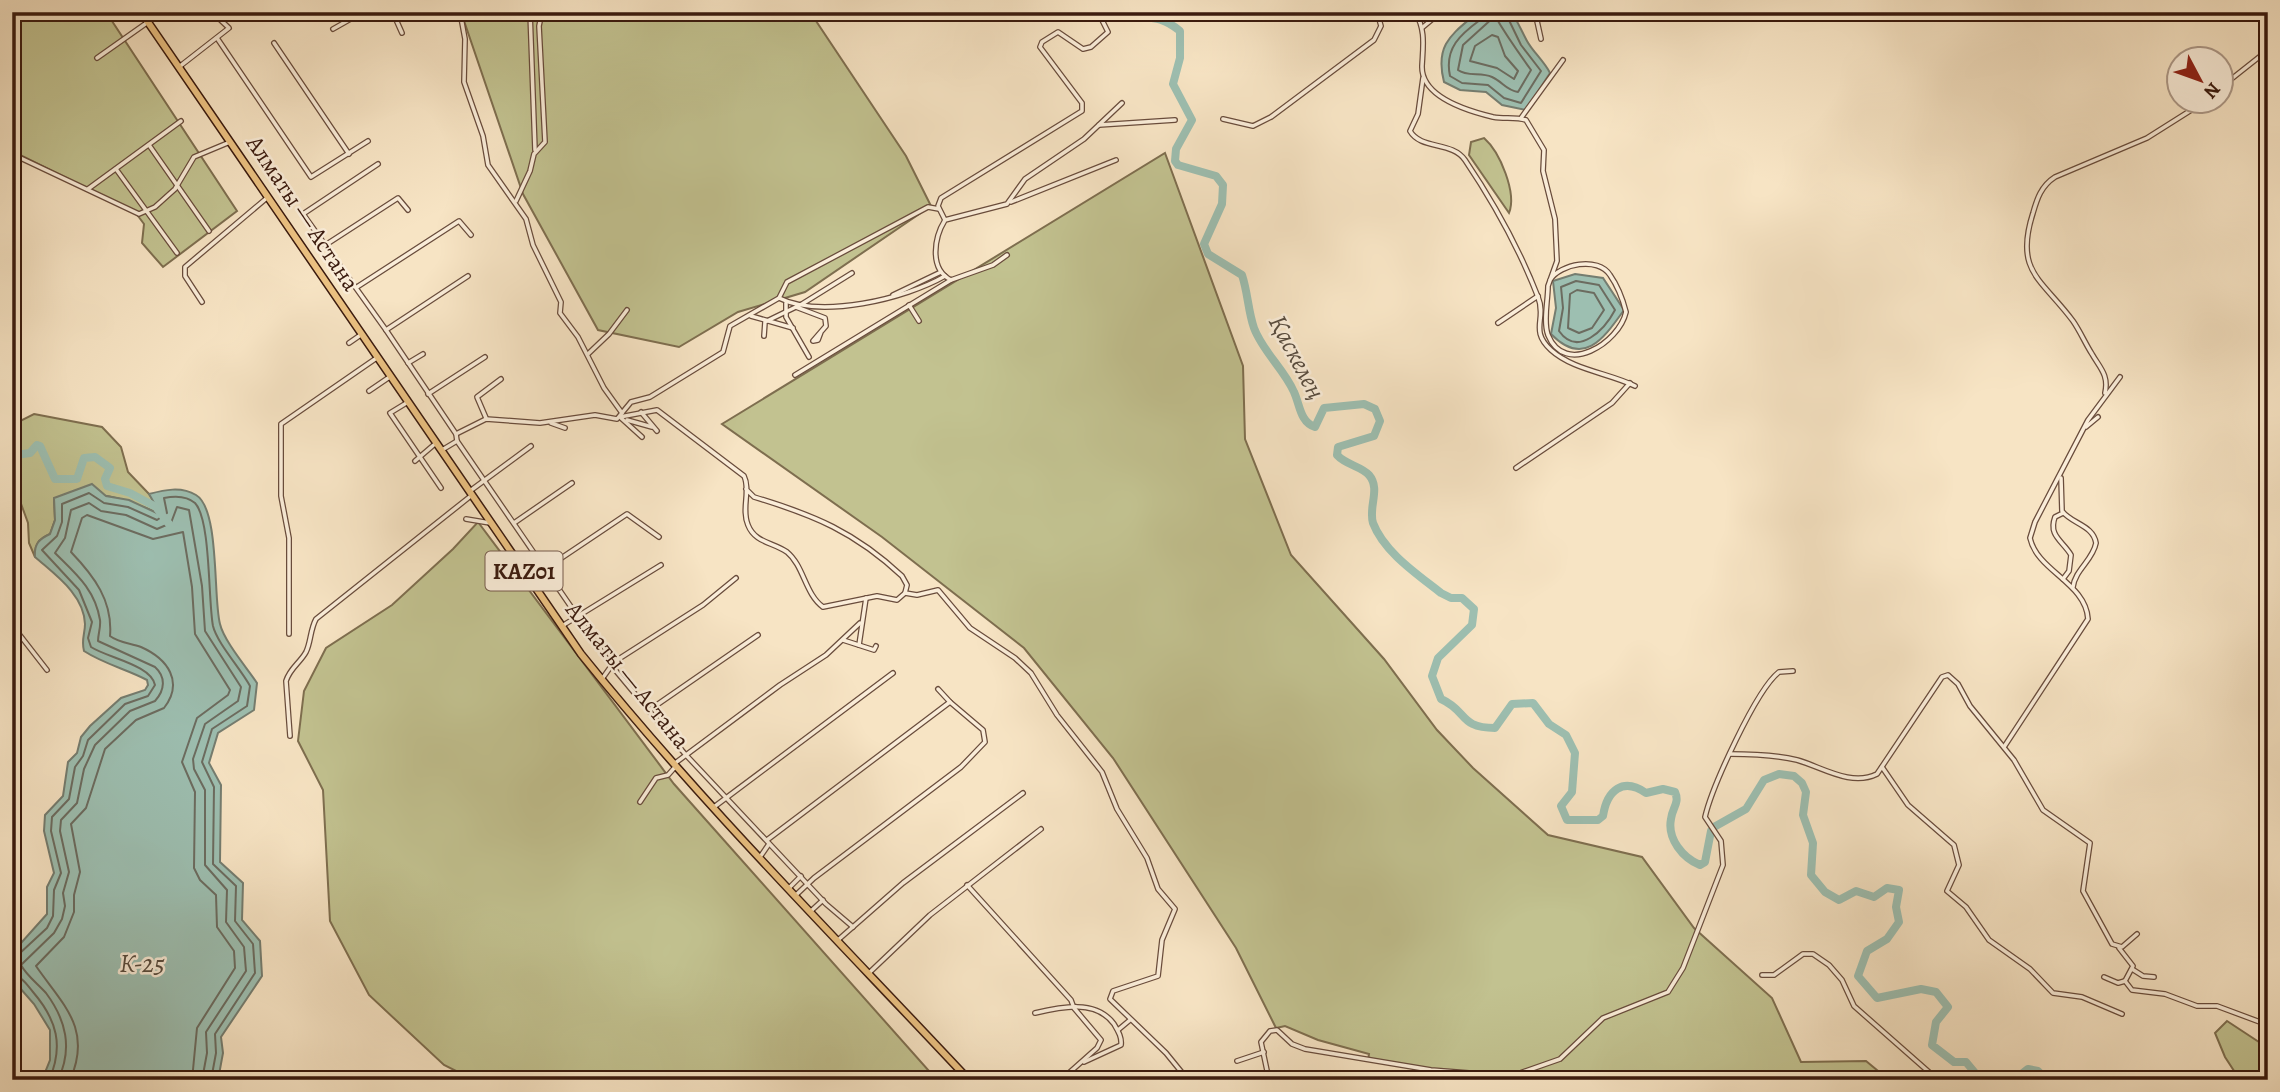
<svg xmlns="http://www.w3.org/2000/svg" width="2280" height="1092" font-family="Alegreya,serif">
<rect width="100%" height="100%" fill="#f7e4c4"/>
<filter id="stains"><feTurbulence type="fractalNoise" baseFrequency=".00286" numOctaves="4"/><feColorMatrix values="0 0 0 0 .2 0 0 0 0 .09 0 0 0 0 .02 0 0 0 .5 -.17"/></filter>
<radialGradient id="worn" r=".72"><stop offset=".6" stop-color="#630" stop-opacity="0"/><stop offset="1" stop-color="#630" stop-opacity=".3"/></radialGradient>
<g fill="#c2c290" stroke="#7e6e4f" stroke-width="2">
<polygon points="32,12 106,12 237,211 163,267 142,243 144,224 135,212 12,151 12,24"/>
<polygon points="461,12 810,12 906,156 931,206 805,292 738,312 679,347 598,330 523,194"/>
<path d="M 1484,138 C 1500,152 1517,193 1509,213 L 1469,155 L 1471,142 Z"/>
<polygon points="1165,153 1243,366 1245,439 1291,555 1384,659 1437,730 1473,768 1548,835 1642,857 1694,928 1772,998 1801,1062 1866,1061 1889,1080 1512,1080 1510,1075 1438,1071 1368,1060 1369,1054 1318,1040 1285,1026 1276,1028 1236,948 1113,758 1024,648 882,537 722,424"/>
<path d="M 34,414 L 102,427 L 121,447 L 128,472 L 149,494 L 163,515 C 129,500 91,486 54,499 L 55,520 L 50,534 C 39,539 34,544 35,557 L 29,543 L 28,523 L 20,501 L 12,492 L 12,425 Z"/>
<polygon points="478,522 674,784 937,1080 474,1080 444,1065 369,995 330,921 323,790 298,741 304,691 326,648 392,605 453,549"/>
<polygon points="2227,1021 2268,1048 2268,1080 2240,1080 2225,1057 2215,1033"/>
</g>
<g fill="#9dbfb1" stroke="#757d70" stroke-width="2">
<path d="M 1478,12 C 1518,12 1510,9 1527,41 C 1533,52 1544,61 1550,73 L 1526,110 L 1502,105 L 1486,92 L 1460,90 L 1444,82 C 1434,43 1454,33 1478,12 Z"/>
<path d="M 1575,274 L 1603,278 L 1624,310 C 1604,338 1584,368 1551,334 L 1556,308 L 1553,281 Z"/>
<path d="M 92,484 L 106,496 L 129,500 L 161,515 L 149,494 C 164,490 181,486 196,495 C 220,509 213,599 220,624 C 224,641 247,668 257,683 L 254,710 L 218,733 L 209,763 L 221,785 L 220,862 L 243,883 L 242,920 L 260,941 L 262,976 L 221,1037 L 223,1053 L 218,1080 L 42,1080 L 50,1060 L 50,1030 L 34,1004 L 13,980 L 12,953 L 47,914 L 47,887 L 54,873 L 44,831 L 45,815 L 63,796 L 68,762 L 77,753 L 81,737 L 90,726 L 121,698 L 145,690 L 148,685 L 147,680 C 126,669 104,664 84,651 C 81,640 85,634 85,624 C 84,594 54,574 35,557 C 34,544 39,539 50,534 L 55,520 L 54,498 Z"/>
</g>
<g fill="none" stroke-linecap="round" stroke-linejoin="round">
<g stroke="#6c6c60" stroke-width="2">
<path d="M 1482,12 L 1480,20 C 1461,34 1444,48 1450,76 L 1462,83 L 1488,85 L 1504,98 L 1521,103 L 1541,71 L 1521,45 L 1505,12"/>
<path d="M 1495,16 C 1506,35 1518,52 1531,70 L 1518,92 C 1506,90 1503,82 1492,77 C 1481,72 1467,77 1458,70 L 1463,45 Z"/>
<polygon points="1492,35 1498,37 1505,56 1518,71 1514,79 1497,68 1470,61 1475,46"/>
<path d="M 1576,281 L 1599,285 L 1615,310 C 1605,329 1578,358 1559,331 L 1563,308 L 1561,287 Z"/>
<polygon points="1577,290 1594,293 1604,310 1592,328 1579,333 1568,328 1570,294"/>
<path d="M 12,956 L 19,954 L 47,928 L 53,916 L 54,890 L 61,873 L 51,831 L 52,817 L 69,799 L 75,767 L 83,756 L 88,740 L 125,704 L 148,696 L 155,685 C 151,665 108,658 91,647 L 88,638 L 92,622 L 79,590 L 42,550 L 57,536 L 62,522 L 62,504 L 89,493 L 104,503 L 128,507 L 157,520 L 167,513 L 164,498 C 174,496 187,496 195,503 C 211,520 208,601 213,626 C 217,643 241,669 250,686 L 247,706 L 212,729 L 202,762 L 214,787 L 213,864 L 236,886 L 235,921 L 253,944 L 255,973 L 215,1034 L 216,1053 L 211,1080"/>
<path d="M 12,975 C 22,976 27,985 33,992 C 57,1020 64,1046 49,1080"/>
<path d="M 58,1080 C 73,1048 66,1020 46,993 C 38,984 26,975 21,965 L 54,933 L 62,919 L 65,906 L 63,893 L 69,872 L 60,831 L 61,820 L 77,803 L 84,769 L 95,745 L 130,711 L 155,701 C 165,690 166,677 155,667 L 98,641 C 98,634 101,627 100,620 C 95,589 75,573 55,553 L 65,538 L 71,510 L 89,503 L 101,511 L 126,515 L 157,529 L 171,523 L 177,507 L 189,510 L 202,586 L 205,631 L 241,687 L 238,701 L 205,724 L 193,759 L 194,769 L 205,790 L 205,865 L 227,890 L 226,922 L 244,947 L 246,971 L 206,1032 L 207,1053 L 202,1080"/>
<path d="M 70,1080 C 93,1028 62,1004 36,966 L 64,937 L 74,912 L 74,895 L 80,872 L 71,824 L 86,808 L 105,749 L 136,720 L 164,708 C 184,682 168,659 141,647 C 131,643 119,643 110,636 C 113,601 94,576 71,552 L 82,518 L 87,515 L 153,539 L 183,532 L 192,587 L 195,634 L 230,690 L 228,695 L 197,718 L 182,762 L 195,792 L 194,868 L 200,880 L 216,895 L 217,927 L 234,951 L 235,968 L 197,1028 L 192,1080"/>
</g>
<g stroke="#9dbfb1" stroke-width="8">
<path d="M 1123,12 C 1144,24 1153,9 1180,31 L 1180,58 L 1173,84 L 1192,120 L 1176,149 L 1175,161 L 1178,165 L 1216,176 L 1223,185 L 1222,204 L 1204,244 L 1208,254 L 1242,275 C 1248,293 1248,311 1254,328 C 1263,352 1284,369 1294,392 C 1300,405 1300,422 1315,427 L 1324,408 L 1364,404 L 1375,409 L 1380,421 L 1374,436 L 1338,447 L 1337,455 C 1346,465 1361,466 1369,475 C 1381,489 1368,507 1373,523 C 1384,552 1417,574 1441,593 L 1451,598 L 1462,598 L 1474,609 L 1472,625 L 1438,658 L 1432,676 L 1441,699 C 1468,711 1459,728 1495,728 L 1512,704 L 1533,703 L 1549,724 L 1566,735 L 1575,753 L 1572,792 L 1561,806 L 1567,820 L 1598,820 L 1603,816 C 1607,790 1623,777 1646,793 L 1663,789 L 1675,792 C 1680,803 1672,808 1671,819 C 1667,839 1683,858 1700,865 L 1705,862 L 1711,831"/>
<polyline points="12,400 17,403 13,445 16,455 30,453 37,445 40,446 55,479 77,479 84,458 95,457 110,468 105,479 107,486 130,493 156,507 169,524"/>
<polyline points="1714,827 1746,809 1764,780 1779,774 1794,776 1802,783 1806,792 1803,815 1813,843 1811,875 1825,892 1839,900 1856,891 1874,897 1887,888 1899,890 1896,907 1899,922 1887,939 1867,951 1858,976 1877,998 1921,989 1936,992 1948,1007 1936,1022 1932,1045 1954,1062 1966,1062 1981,1080"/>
<polyline points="2014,1080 2028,1069 2038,1071 2047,1080"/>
</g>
<defs>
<g id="minor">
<polyline points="376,12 394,15 402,33"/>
<polyline points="460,12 465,39 464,82 483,136 488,165 526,219 533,245 561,302 560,313 578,337 604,388 622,413"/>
<polyline points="530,12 535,150"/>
<polyline points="1302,12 1307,18"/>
<path d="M 1415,12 C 1426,30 1423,46 1422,66 C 1421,97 1468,111 1493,117 C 1504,119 1515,117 1526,120 L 1544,150 L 1543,171 L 1555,219 L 1557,261 L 1548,286 C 1548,301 1543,321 1548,335 C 1565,377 1619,343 1626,312 C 1623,300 1617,285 1610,275 C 1598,256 1560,264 1550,280"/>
<polyline points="1535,12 1541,39"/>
<polyline points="1423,27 1441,12"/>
<polyline points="333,29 363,12"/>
<polyline points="217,38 311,177 368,141"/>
<polyline points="274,43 349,154"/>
<polyline points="97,58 148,22"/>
<polyline points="179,67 229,28 212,12"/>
<path d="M 1423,78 L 1418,114 L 1410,131 C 1421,150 1452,141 1465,160 C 1494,203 1519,248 1538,297 C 1547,319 1529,330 1551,350 C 1573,370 1609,373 1635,386"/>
<polyline points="2220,88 2268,50"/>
<polyline points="1521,118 1563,60"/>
<polyline points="1223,119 1253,126 1271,117 1374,40 1381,26 1377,12"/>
<polyline points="1099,125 1175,120"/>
<polyline points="149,145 209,231"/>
<polyline points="12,154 139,214 155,207 175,189 194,157 230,142"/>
<polyline points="378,164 303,214 386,330 456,434 457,441 611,665 685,754 826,904 853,927"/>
<polyline points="116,169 177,253"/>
<polyline points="88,189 181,121"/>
<polyline points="516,201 530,171 534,154 545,142 539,26 542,12"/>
<polyline points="1011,202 1116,160"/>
<polyline points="945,220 938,206 941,198 1082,111 1082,103 1040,47 1042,42 1058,32 1083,49 1091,47 1108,32 1098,12"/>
<polyline points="327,244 398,198 408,210"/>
<path d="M 1007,255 L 993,265 L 951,280 C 929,269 934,238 945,220 L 1007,204 L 1025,179 L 1084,139 L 1122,103"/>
<polyline points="357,287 459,221 471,235"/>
<polyline points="893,295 941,272"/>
<path d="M 779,298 C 821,319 905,299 945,276"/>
<polyline points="202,302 185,276 185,267 268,197"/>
<polyline points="786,303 786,317 809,357"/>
<polyline points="909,305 919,321"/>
<polyline points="796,307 825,318 826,326 813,341 818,340 821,332"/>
<polyline points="751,316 793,328"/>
<polyline points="1498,323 1538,296"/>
<polyline points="386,330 468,276"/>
<polyline points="764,336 765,322 802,304 852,273"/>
<polyline points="349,343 362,334"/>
<polyline points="588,354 609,334 627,310"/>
<polyline points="408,363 423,354"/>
<polyline points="795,375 951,280"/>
<polyline points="369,391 391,376"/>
<path d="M 2105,393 C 2109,375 2100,368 2092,354 C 2085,343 2080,331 2073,321 C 2042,279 2014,272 2033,213 C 2037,199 2041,186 2055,177 L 2147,138 L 2204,102"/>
<polyline points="428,394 485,357"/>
<polyline points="408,402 390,413 441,488"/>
<polyline points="641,412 657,431"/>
<path d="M 620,417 L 657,410 L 744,476 C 751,490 741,509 748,525 C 755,543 773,542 787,552 C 804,566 805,594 823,607 L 877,596 L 897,600 L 905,593 L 907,585 L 902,576 C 855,532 814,515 754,497 L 746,489"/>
<polyline points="486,418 477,397 501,379"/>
<polyline points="621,418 642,437"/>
<polyline points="627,420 652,427"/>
<polyline points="551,423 565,428"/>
<polyline points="2086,427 2098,417"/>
<polyline points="456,434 486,419 540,423 595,415 617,419 631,402 650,397 723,352 730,326 779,298 787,282 928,207 939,209"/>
<polyline points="442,450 457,441"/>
<polyline points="415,461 436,443"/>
<polyline points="1516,468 1612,403 1630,383"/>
<path d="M 2061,478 L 2062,511 C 2072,524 2093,525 2096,543 C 2093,560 2075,570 2073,587"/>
<polyline points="470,491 531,446"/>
<polyline points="466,519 490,523"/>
<polyline points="514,523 572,483"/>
<polyline points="545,569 627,514 659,537"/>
<path d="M 2063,579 L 2069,571 L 2071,555 C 2063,541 2048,536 2055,517 L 2063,513"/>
<polyline points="905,593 917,595 938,590 970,628 1015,658 1031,673 1057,715 1102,772 1117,809 1147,858 1158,889 1175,909 1162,940 1158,976 1113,991 1110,999 1166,1053 1188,1080"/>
<polyline points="12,625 47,670"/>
<polyline points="562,626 661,565"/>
<polyline points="289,634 289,538 281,496 281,424 378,357"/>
<polyline points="843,640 874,650 876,646"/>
<polyline points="859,645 866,598"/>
<polyline points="602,679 614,662 703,605 736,578"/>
<polyline points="938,689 950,702"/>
<polyline points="648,711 758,635"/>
<path d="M 290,736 L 286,681 C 290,668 300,663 306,652 C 311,642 310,630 316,619 L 472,495"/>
<path d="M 2004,747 L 2088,619 C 2086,583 2037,571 2030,538 L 2035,522 L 2088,420 L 2120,377"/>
<path d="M 1730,754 C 1751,754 1776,755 1797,760 C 1822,767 1851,787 1877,774 L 1942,677 L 1948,675 L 1958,684 L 1970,706 L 2014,760 L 2043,810 L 2090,843 L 2083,891 L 2112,944 L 2122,947 L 2137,934"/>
<polyline points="674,764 780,685 826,655 860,623"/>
<polyline points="1882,767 1908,805 1954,845 1959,865 1947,891 1966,907 1989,940 2030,969 2053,993 2082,997 2122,1014"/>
<polyline points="640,802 656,778 668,775 676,766"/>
<polyline points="714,807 893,673"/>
<polyline points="767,840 950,702 983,730 985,742 961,767 814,878 796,895"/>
<polyline points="760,857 769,844"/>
<polyline points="967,885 1071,1000 1074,1008 1101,1040 1097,1048 1061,1080"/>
<polyline points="789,888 801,876"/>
<polyline points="811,911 823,900"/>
<polyline points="838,940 903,883 1023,793"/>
<polyline points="2119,948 2133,966 2125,981"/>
<polyline points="2132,969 2143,976 2154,977"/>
<polyline points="869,973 930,915 1041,829"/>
<polyline points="1762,975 1774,975 1803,954 1813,954 1829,965 1842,980 1854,1006 1938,1080"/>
<polyline points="2104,977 2118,983 2125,981"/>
<polyline points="2125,981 2132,990 2165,994 2197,1006 2217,1006 2268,1025"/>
<path d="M 1035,1013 C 1061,1007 1096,999 1114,1024 C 1118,1031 1122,1037 1121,1045 L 1084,1062"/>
<polyline points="1118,1030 1130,1020"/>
<polyline points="1237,1061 1264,1052"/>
<path d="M 1269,1080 L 1261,1042 L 1270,1031 L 1277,1030 L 1292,1044 L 1305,1049 L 1431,1070 L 1469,1073 L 1517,1074 L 1560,1059 L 1603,1018 L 1668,992 L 1683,968 L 1723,865 L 1721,841 L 1705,817 C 1712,787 1756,690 1779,672 L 1793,671"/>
</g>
<path id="trunk" d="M 141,12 L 581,654 C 701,803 838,940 969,1080"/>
</defs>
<use href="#minor" stroke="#694c3c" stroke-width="6"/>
<use href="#trunk" stroke="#3a1a0e" stroke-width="9"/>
<use href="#minor" stroke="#faedd9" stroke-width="3.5"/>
<use href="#trunk" stroke="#ecc282" stroke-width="6"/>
</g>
<g text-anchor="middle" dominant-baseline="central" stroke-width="5" stroke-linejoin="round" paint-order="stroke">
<rect fill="#faedd9" stroke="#74594b" stroke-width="2" x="485.5" y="551.5" width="77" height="39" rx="5"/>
<g font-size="23" font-weight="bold" fill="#3a1a0e">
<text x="524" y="571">KАZ01</text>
</g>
<g font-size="24" fill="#3a1a0e" stroke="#faedd9">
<text transform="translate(303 213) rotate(56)">Алматы — Астана</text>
<text transform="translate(628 675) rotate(51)">Алматы — Астана</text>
</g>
<g font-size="26" font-style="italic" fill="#584c3f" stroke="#faedd9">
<text transform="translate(1297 357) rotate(62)">Қаскелең</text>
<text x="142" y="963">К-25</text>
</g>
</g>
<rect width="2280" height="1092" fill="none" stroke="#f7e4c4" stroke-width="42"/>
<rect x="14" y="14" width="2252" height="1064" fill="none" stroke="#3a1a0e" stroke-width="3.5"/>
<rect x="21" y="21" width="2238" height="1050" fill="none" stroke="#3a1a0e" stroke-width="2"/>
<g transform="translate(2200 80) rotate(131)"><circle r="33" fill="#faedd9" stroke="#ad9988" stroke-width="2"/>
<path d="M0-5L12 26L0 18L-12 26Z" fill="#8f2418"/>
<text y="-10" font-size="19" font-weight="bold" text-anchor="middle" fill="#3a1a0e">N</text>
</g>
<rect width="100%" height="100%" filter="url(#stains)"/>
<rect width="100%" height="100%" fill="url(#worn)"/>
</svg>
